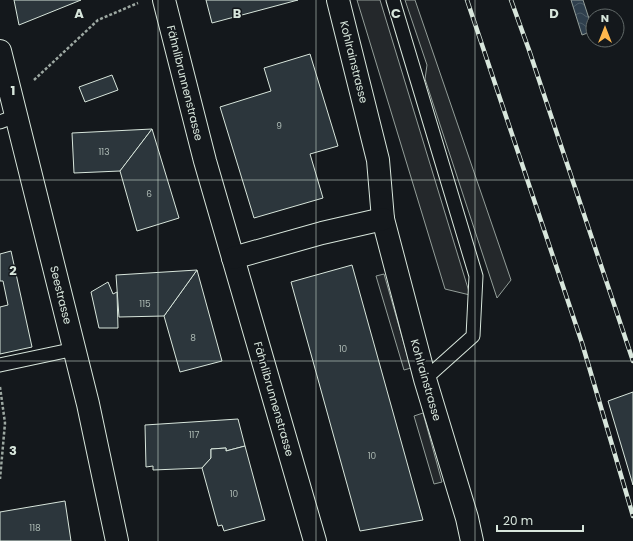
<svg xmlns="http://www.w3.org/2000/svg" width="633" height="541" font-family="Poppins,sans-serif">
<defs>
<pattern id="water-waves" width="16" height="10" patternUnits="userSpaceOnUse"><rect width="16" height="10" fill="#2f3f4d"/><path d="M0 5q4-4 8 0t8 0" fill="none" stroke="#4c5b66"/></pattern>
</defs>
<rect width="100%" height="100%" fill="#14181c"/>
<g fill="#24282b" stroke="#939e99">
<polygon points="357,0 380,0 470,295 445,289"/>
<polygon points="405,0 415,0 511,280 497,298 425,79 427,65"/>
<polygon points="384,274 411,368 404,370 376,276"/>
<polygon points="423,413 442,482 434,484 414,416"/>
</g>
<polygon fill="url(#water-waves)" stroke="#939e99" points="571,0 583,0 593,31 582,35"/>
<g fill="#2c363c" stroke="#d8e6dc">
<polygon points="14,0 81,0 19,25"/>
<polygon points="206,0 298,0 212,23"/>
<polygon points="310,54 338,146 310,154 323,198 254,218 220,107 271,91 264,68"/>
<polygon points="112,75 118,90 85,102 79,87"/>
<polygon points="152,129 120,171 74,173 72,133"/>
<polygon points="152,129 179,218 137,231 120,171"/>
<polygon points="11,251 32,347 0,354 0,307 8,305 3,281 0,281 0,254"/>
<polygon points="352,265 423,520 360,531 291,282"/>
<polygon points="197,270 222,361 180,372 164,316"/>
<polygon points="197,270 164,316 119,317 116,275"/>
<polygon points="108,282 113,294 117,292 118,328 99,328 91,292"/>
<polygon points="633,392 633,485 608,401"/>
<polygon points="238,419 245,446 226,451 226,448 211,449 211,458 202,468 153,470 153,466 146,467 145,425"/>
<polygon points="245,446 265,520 224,531 222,525 218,526 202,468 211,458 211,449 226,448 226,451"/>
<polygon points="65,501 71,541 0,541 0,512"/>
</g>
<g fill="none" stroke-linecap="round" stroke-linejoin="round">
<defs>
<g id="lane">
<polyline points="393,0 476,276 473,336 425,379"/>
<polyline points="0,122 16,116"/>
<polyline points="0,365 75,349"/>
</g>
<g id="street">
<polyline points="164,0 205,161 315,541"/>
<polyline points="338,0 378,160 383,219 425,379 467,518 472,541"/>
<polyline points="233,258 322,233 383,219"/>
</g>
<polyline id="primary" points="0,51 88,404 117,541"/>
</defs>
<use href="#lane" stroke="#d8e6dc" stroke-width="15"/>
<use href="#street" stroke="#d8e6dc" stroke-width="24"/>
<use href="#primary" stroke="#d8e6dc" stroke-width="24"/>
<g stroke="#9da8a2" stroke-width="2.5" stroke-dasharray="3 2" stroke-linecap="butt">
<polyline points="34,80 98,20 138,3"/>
<polyline points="0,387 5,423 0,479"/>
</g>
<use href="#lane" stroke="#14181c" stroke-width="13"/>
<use href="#street" stroke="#14181c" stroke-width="22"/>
<use href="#primary" stroke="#14181c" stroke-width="22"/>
<defs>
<g id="rail">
<polyline points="467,0 582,343 633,516"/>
<polyline points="511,0 529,50 633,361"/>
</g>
</defs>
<use href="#rail" stroke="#d8e6dc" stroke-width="4.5"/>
<use href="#rail" stroke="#14181c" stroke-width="3" stroke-dasharray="9" stroke-linecap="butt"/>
</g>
<path fill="none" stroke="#d8e6dc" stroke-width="1" stroke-opacity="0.55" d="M 158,0 L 158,541M 316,0 L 316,541M 475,0 L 475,541M 0,180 L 633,180M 0,361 L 633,361"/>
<g text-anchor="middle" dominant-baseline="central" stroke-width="3" stroke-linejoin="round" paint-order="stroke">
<g font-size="9" fill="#adbab4">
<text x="279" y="126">9</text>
<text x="104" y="152">113</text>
<text x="149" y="194">6</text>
<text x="145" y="304">115</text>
<text x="193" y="338">8</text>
<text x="343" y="349">10</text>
<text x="194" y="435">117</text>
<text x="372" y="456">10</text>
<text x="234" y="494">10</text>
<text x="35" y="528">118</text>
</g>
<g font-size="11" fill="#d8e6dc" stroke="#14181c">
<text transform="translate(354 62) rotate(76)">Kohlrainstrasse</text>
<text transform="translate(185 83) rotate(76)">Fähnlibrunnenstrasse</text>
<text transform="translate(61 295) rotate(76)">Seestrasse</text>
<text transform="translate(426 380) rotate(74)">Kohlrainstrasse</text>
<text transform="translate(274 399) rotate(74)">Fähnlibrunnenstrasse</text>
</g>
</g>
<g font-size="13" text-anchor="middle" font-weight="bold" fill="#d8e6dc" stroke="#14181c" stroke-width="3" stroke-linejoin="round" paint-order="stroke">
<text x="79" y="18">A</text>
<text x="237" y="18">B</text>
<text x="396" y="18">C</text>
<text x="554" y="18">D</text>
<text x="13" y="95">1</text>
<text x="13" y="275">2</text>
<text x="13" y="455">3</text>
</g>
<g transform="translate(605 28)"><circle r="19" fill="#14181c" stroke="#626a69"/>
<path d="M0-3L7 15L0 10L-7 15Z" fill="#ffb74d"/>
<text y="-6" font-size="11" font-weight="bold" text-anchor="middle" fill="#d8e6dc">N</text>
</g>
<path d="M497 525v6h86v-6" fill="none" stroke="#d8e6dc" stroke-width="2"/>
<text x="503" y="525" font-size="12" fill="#d8e6dc" stroke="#14181c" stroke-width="3" paint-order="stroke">20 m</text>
</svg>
